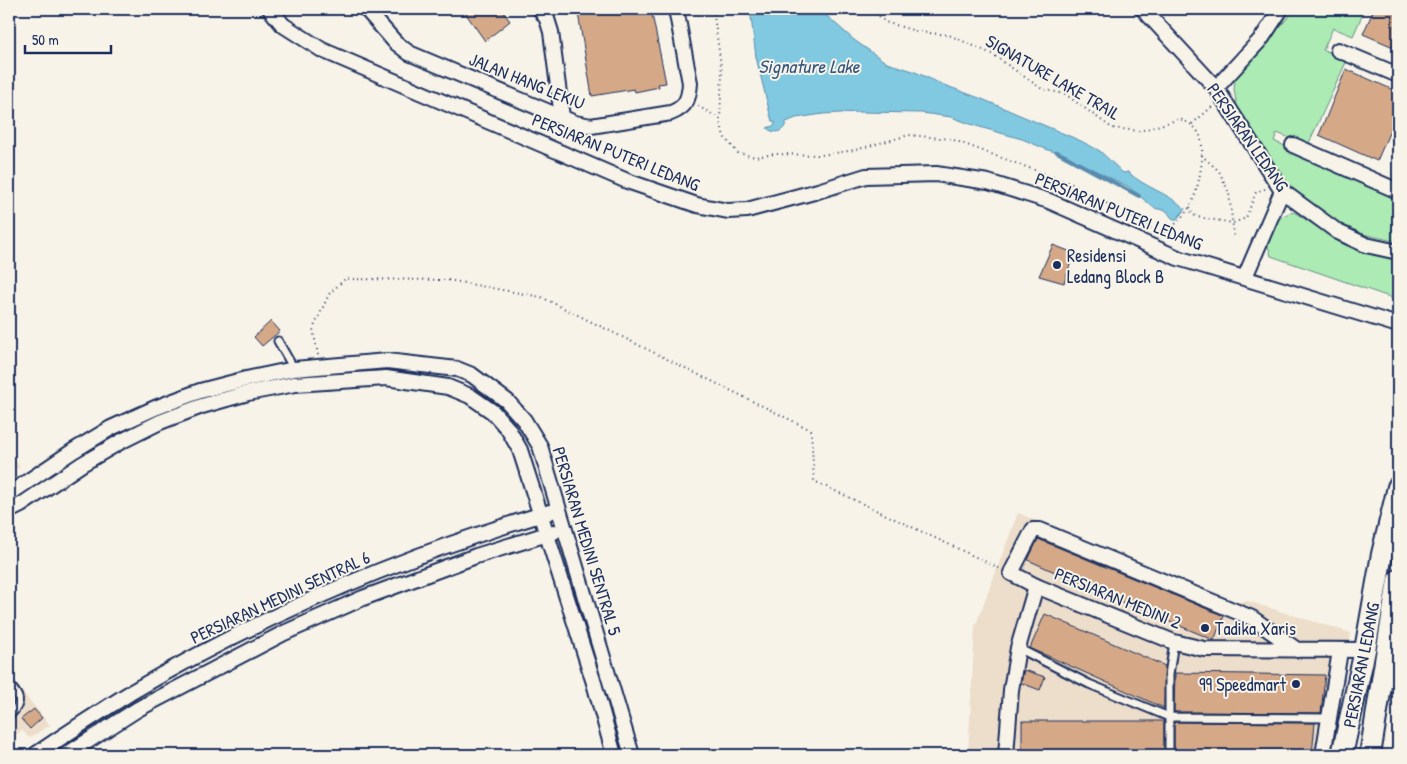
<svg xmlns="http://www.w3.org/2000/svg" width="1407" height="764" font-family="'Patrick Hand',sans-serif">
<rect width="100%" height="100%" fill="#f7f3e8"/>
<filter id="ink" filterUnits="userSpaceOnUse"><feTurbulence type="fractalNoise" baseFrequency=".02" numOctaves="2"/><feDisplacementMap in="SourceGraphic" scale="10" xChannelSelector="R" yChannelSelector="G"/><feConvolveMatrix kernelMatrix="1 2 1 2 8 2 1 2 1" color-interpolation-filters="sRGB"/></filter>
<g filter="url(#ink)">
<g fill="#edddcb">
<polygon points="9,453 20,467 9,472"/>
<polygon points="1018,513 1233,603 1247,601 1351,633 1330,755 968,755 975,627"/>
<polygon points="9,676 50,725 29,738 22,730 9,741"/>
</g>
<g fill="#acebb3" stroke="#648d88">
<polygon points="1295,9 1365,9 1353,36 1333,28 1323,50 1348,58 1308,145 1277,133 1274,141 1398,199 1398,242 1354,232 1307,205 1288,183 1257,142 1237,106 1234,90 1235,79"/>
<path d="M 1294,212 L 1339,241 L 1398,261 L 1398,300 L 1271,256 L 1267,242 C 1274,228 1276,215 1294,212 Z"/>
</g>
<path fill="#80c9e1" stroke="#588bad" d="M 750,9 L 819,9 L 854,40 L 887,63 L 913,71 L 939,83 L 982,99 L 1081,141 L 1100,151 L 1123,173 L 1128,172 C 1145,188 1169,193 1185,209 L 1177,219 C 1171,220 1170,215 1167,211 L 1154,208 L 1129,187 L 1082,164 L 1067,155 L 1048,150 L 1022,139 L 976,126 L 951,117 L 922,113 L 858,112 L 823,114 L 796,118 L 786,122 C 785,132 774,135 767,128 L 773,126 L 776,123 L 772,121 L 770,114 L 756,57 Z"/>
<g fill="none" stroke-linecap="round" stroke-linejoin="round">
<polyline stroke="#588bad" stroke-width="4" points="1057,152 1139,196"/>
</g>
<g fill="#d5a987" stroke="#1b2f5e">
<polygon points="472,9 501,9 510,21 485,41 466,14"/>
<polygon points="600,9 651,9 666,83 658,84 659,87 635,92 634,89 592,96 578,13"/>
<polygon points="1374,9 1387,9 1398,13 1398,49 1363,34"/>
<polygon points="1346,69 1398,92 1398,112 1377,161 1319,135"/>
<polygon points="1053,245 1074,253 1064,283 1039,276"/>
<polygon points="271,321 280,331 262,346 254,337"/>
<polygon points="1038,539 1224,616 1214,640 1124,603 1028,560"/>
<polygon points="1045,614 1165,666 1164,708 1030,648"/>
<polygon points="1024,670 1045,677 1040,690 1021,683"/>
<polygon points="1175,673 1325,675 1321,713 1174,712"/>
<polygon points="34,709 42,718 30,729 21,719"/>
<rect x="1022" y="721" width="142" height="34"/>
<polygon points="1174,722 1315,723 1312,755 1174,755"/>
</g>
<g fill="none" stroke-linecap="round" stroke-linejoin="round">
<defs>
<g id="lane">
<polyline points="278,341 294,369"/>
<polyline points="9,482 13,492"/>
<polyline points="1018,648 1089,684 1169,717 1329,718"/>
<path d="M 9,684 C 19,696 24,702 10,715"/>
<polyline points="1169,755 1169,675 1174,642"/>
</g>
<g id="street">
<polyline points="270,9 283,25 322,50 627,181 697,205 728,211 747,210 818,191 866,176 936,174 988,182 1049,201 1178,258 1398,325"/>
<path d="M 366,9 L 395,42 L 409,53 L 575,123 L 591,126 L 671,113 C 686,107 689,99 690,83 L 676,9"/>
<polyline points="540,9 547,19 551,32 562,117"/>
<polyline points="1143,9 1216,88 1282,191 1338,232 1366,245 1398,252"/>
<polyline points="1338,50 1398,75"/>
<polyline points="1216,88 1262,38 1281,9"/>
<polyline points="1293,145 1398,191"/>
<polyline points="1245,277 1282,191"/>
<polyline points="9,494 73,451 111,428 155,408 200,391 246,379 294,369 387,361 457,369 472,375 507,401 524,420 540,446 632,755"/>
<polyline points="9,511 21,505 82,464 120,442 160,422 202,406 248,393 295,384 386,378 448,387 470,396 493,412 508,429 520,450 594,683 614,755"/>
<polyline points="1297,650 1252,618 1040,530 1033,530 1011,573 1036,586 1174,642 1204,649 1365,650"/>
<path d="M 35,755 C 66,734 98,713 130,693 C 261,616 404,555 550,512"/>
<polyline points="66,755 138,709 284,633 363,598 476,556 554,532"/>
<polyline points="1006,755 1011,690 1018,648 1036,586"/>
<polyline points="1323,755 1340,651"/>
</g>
<g id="secondary">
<polyline points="1342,755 1365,650 1382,554 1398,487"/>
<polyline points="1370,755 1398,580"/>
</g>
</defs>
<use href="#lane" stroke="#1b2f5e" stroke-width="11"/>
<use href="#street" stroke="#1b2f5e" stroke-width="18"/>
<use href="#secondary" stroke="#1b2f5e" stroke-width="24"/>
<g stroke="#1b2f5e" stroke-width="2" stroke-dasharray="1 4" stroke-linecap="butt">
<path d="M 713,9 L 722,72 L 720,119 L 724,137 L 738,153 L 755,157 L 775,154 L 821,155 L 855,150 L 909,135 L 951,139 L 1072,184 L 1158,232 L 1165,233 C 1173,227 1183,217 1189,208 C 1198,195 1208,145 1198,132 C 1194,125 1187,122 1180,119 L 1140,131 L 1112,128 L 1065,94 L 1042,89 L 992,54 L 949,35 L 919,32 L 885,22 L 872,9"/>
<polyline points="698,106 720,119"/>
<polyline points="1192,124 1213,106"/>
<polyline points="1201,155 1219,171 1229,193 1234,236"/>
<polyline points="1190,207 1192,214 1197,217 1233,223 1246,218 1256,192 1265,189"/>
<polyline points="318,355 313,329 329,294 345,279 448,280 541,297 811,430 814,481 999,568"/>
</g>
<use href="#lane" stroke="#f7f3e8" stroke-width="7"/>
<use href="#street" stroke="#f7f3e8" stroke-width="14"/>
<use href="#secondary" stroke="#f7f3e8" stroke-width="20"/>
</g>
</g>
<g fill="#1b2f5e" stroke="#f7f3e8" stroke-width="2">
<circle cx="1057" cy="265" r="5"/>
<circle cx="1205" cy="628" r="5"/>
<circle cx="1296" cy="684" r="5"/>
</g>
<g text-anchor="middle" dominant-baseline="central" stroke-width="4" stroke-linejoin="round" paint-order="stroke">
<g font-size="18" fill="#1b2f5e" stroke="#f7f3e8">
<text transform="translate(1053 77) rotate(30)">SIGNATURE LAKE TRAIL</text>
<text transform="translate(527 81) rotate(22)">JALAN HANG LEKIU</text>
<text transform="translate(1248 137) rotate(55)">PERSIARAN LEDANG</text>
<text transform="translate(616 152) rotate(22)">PERSIARAN PUTERI LEDANG</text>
<text transform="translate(1119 211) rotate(22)">PERSIARAN PUTERI LEDANG</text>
<text transform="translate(587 541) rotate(73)">PERSIARAN MEDINI SENTRAL 5</text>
<text transform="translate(280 597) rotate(-25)">PERSIARAN MEDINI SENTRAL 6</text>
<text transform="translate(1118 598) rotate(22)">PERSIARAN MEDINI 2</text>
<text transform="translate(1361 665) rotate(-79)">PERSIARAN LEDANG</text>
</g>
<g font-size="18" fill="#1b2f5e" stroke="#f7f3e8" text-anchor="start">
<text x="1067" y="255">Residensi<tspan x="1067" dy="21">Ledang Block B</tspan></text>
<text x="1215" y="628">Tadika Xaris</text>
<text x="1286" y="684" text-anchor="end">99 Speedmart</text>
</g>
<g font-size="19" font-style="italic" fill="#34567f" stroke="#f7f3e8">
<text x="809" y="66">Signature Lake</text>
</g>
</g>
<rect width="1407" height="764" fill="none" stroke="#f7f3e8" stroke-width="30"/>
<rect x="15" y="15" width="1377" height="734" fill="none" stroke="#1b2f5e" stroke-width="2" filter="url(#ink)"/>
<path d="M25 45v8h86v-8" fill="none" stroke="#1b2f5e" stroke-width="2.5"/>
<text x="32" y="45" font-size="15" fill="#1b2f5e" stroke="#f7f3e8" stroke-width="4" paint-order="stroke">50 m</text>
</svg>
